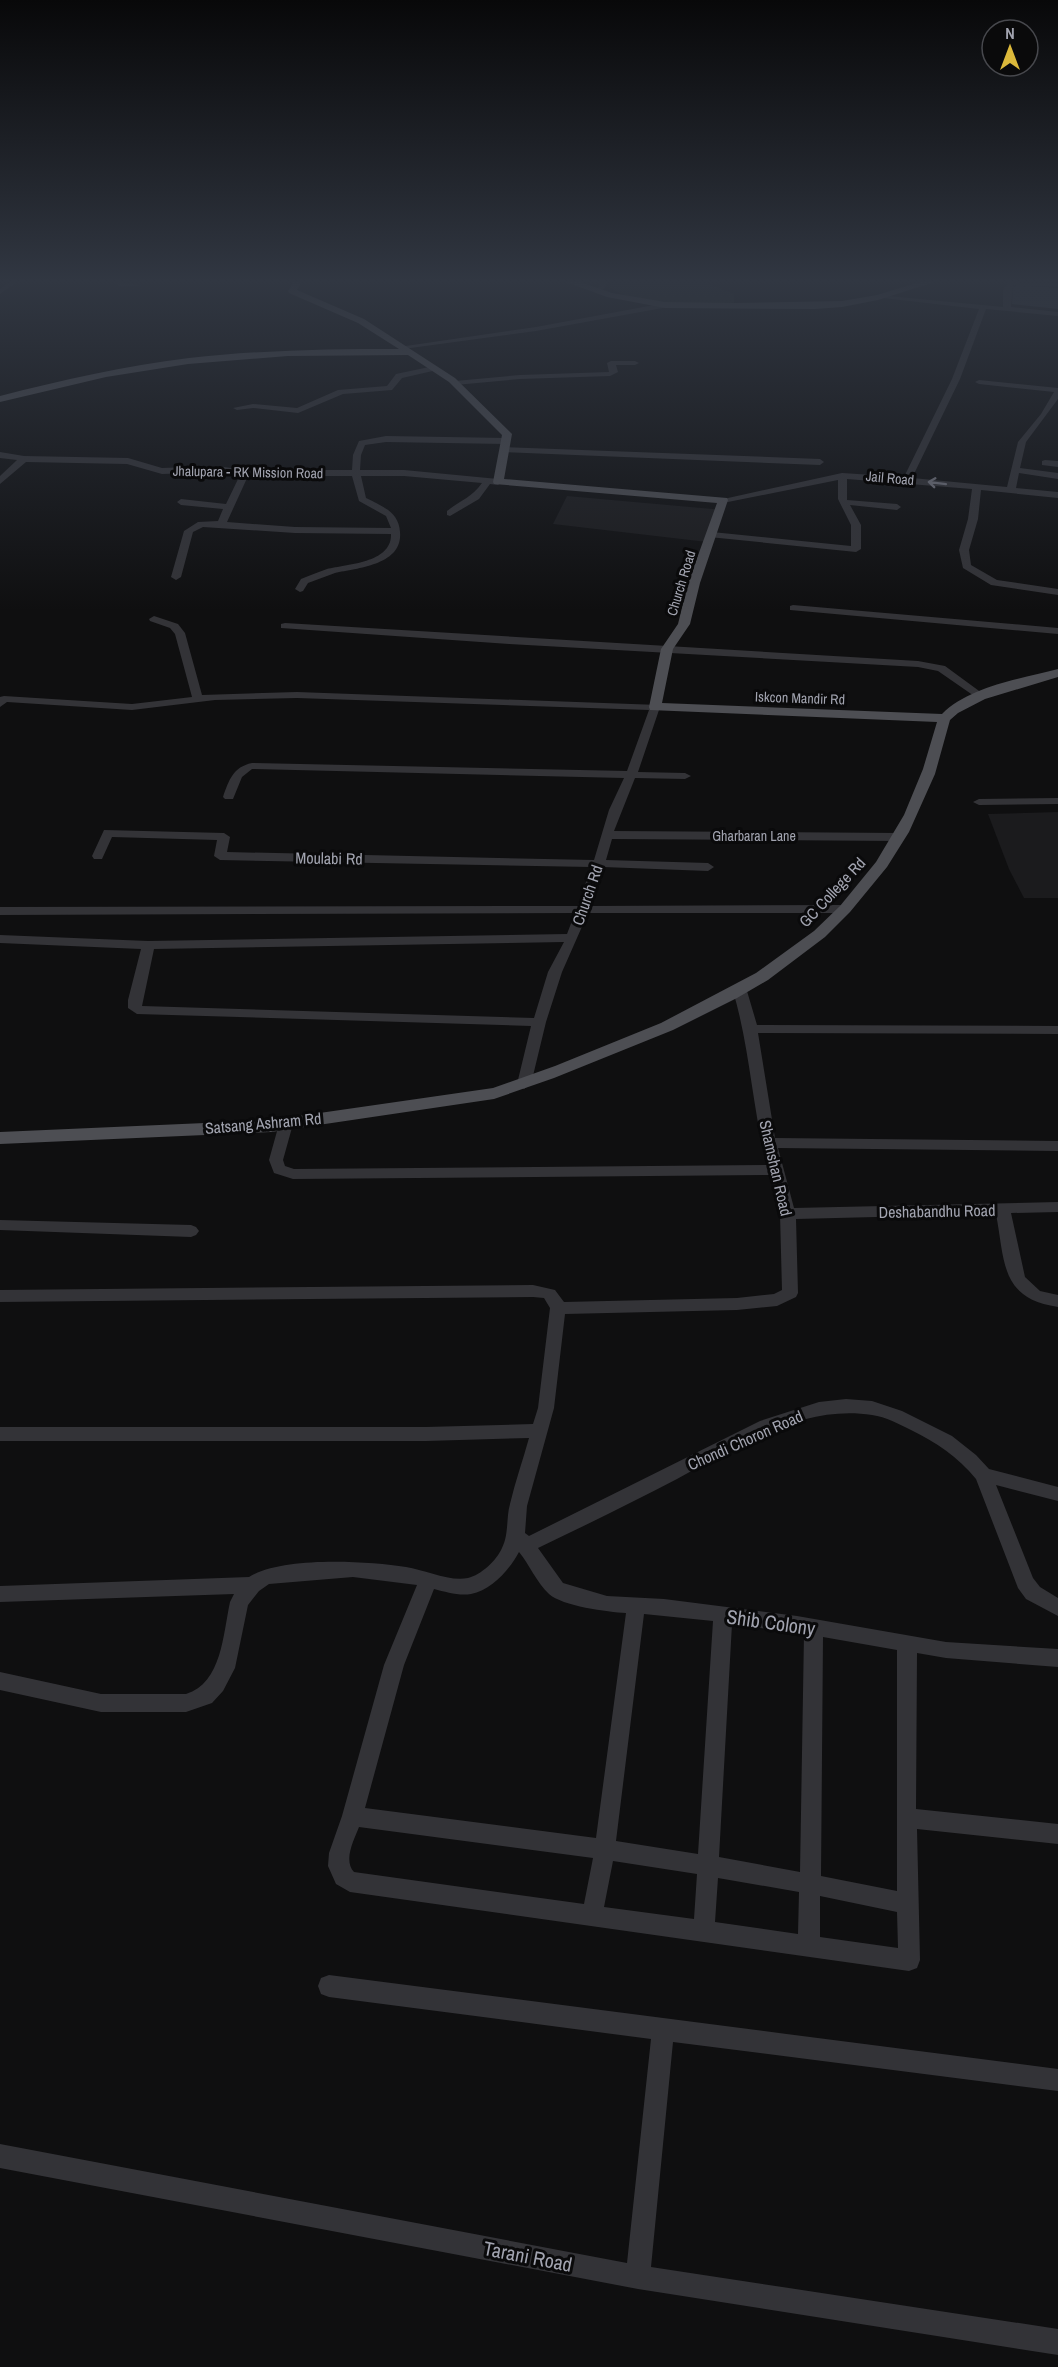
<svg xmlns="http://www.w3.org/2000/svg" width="1058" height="2367" font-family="'Archivo Narrow',sans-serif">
<rect width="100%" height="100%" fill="#0f0f10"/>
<g fill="#1b1b1d">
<polygon points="567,496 724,510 707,542 553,524"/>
<polygon points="1058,812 1058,898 1024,898 1009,869 988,814"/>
</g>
<path fill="#1e241f" d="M 615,280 L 702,281 L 734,294 L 734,304 C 703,304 633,308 609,286 Z"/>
<polygon fill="#2e343b" points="1018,285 1058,288 1058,309 1012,304 1013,287"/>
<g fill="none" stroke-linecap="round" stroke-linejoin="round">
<g fill="#333337" fill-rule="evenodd">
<polygon points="13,279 21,279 0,294 0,289"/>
<polygon points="113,279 120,279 122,283 143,285 120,287"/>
<polygon points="599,279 606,279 606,287 598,293 594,291 599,286"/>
<polygon points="1008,282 1058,283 1058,287 1013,285 1011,307 1058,312 1058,316 986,309 960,379 912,478 1007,487 1018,442 1041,414 1054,392 979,384 975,382 979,380 1058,388 1058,399 1026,442 1020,468 1058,473 1058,479 1019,473 1016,488 1058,492 1058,498 981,490 978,519 969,550 971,565 997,580 1058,589 1058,595 991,585 963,568 959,550 968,519 972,489 847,479 847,500 897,504 901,507 897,510 850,505 861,525 861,549 856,552 709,537 707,535 712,532 851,546 851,525 838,499 838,480 723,503 719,500 842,473 904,477 952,379 979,309 874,297 878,295 1003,307 1003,290"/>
<polygon points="665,303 668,307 536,331 403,349 399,347 536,327"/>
<polygon points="611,361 635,361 639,363 635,365 616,365 618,372 610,376 520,379 455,385 451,383 455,381 520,375 609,372 607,363"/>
<polygon points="434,366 438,368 437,370 402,378 392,390 343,394 298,413 253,408 237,410 233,408 253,404 297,408 338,390 387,386 396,374"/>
<path d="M 386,436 L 506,438 L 510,441 L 506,444 L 386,442 L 365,445 L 361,455 L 360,470 L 404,470 L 498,479 L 502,482 L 498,485 L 490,484 L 479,499 L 450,516 L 447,515 L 447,511 C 461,500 471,498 482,483 L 404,476 L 361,476 L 366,498 C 382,506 399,512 400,532 C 403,565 358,568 335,573 C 326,576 317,580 308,583 L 303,591 L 300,592 L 295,589 L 301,579 C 309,576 318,572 327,569 C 347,564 392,563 391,534 L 295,533 L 203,527 L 193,532 L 181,577 L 176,580 L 171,577 L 184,531 L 198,522 L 218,521 L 223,509 L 181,505 L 177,502 L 181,499 L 226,504 L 240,475 L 217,472 L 162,474 L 127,464 L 26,462 L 0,484 L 0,476 L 17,460 L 0,458 L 0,452 L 24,456 L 128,458 L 162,468 L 217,466 L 245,470 L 352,470 L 353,455 L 359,441 ZM 248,476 L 352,476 L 359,501 L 386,516 L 391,528 L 295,527 L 227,522 Z"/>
<polygon points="504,447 820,459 824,462 820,465 501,452 501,448"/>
<polygon points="1045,460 1058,461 1058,467 1042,465 1042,461"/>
<polygon points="793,605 1058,628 1058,634 790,610 790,606"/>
<path d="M 154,616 L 178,624 L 185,633 L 202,695 L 297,692 L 659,705 L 660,707 L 638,772 L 685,773 L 691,776 L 685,779 L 635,778 L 614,831 L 899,833 L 905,837 L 899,841 L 612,839 L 606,860 L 708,863 L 714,867 L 708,871 L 603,867 L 590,906 L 845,905 L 851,909 L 845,913 L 588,913 L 562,972 L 546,1022 L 531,1084 L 524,1089 L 517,1084 L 531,1026 L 137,1014 L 128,1008 L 128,1000 L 141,949 L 0,943 L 0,935 L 148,941 L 567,934 L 575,913 L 0,915 L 0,907 L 578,906 L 591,867 L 220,860 L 214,856 L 217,840 L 112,837 L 102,859 L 94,859 L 92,856 L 104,830 L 224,833 L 230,837 L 227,852 L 594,860 L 609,810 L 624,778 L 252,769 L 242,777 L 233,799 L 225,799 L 223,797 C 229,780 233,767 252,763 L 627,771 L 649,710 L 297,698 L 215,700 L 132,710 L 7,702 L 0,707 L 0,697 L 4,696 L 132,704 L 192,697 L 175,634 L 170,628 L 150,621 L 149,619 ZM 564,942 L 548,972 L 534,1018 L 142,1006 L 154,949 Z"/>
<polygon points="285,623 918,661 945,666 986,696 985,698 977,698 938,671 918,667 509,644 281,628 281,624"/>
<polygon points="1058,798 1058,804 979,805 973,802 979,799"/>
<path d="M 740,987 L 747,991 L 757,1025 L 1058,1026 L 1058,1034 L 758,1033 L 775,1138 L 1058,1141 L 1058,1151 L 778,1148 L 794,1208 L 1058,1202 L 1058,1212 L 1011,1213 L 1025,1277 L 1040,1291 L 1058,1295 L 1058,1307 C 1000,1299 1005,1261 996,1214 L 796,1219 L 798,1293 L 796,1297 L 777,1306 L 737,1310 L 565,1314 L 554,1408 L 527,1506 L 525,1533 L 529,1536 L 760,1421 L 819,1402 L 846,1399 L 872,1401 L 902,1411 L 952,1436 L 976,1455 L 989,1469 L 1058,1487 L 1058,1501 L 996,1485 L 1033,1578 L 1040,1587 L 1058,1598 L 1058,1616 L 1026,1599 L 1018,1588 L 976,1479 C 958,1457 936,1442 911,1430 C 899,1424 886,1417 872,1415 C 802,1404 736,1447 677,1479 C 631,1503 584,1526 538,1548 L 563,1583 L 607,1596 L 664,1599 L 797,1616 L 946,1642 L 1058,1649 L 1058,1667 L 946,1658 L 917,1653 L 916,1809 L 1058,1824 L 1058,1844 L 917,1829 L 920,1960 L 917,1968 L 909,1971 L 350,1892 L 336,1884 L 328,1866 L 329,1853 L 342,1816 L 384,1665 L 417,1585 L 353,1577 L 269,1584 L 259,1591 L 248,1605 L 235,1668 L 223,1691 L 212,1703 L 186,1712 L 101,1712 L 0,1690 L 0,1672 L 101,1694 L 186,1694 C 222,1683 223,1634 230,1602 L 234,1594 L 0,1602 L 0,1586 L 249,1577 C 283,1556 366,1561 406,1567 C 425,1570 450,1582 468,1578 C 481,1575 497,1560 502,1548 C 509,1534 506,1518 510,1504 C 515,1482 523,1460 529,1438 L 426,1441 L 0,1441 L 0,1427 L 426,1427 L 533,1424 L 538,1408 L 550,1308 L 544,1298 L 533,1297 L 0,1302 L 0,1290 L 533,1285 L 555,1290 L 564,1302 L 737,1298 L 774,1294 L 782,1290 L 780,1214 L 770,1175 L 293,1179 L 274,1173 L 269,1160 L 279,1124 L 286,1119 L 293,1124 L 283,1160 L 285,1166 L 294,1169 L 767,1165 C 752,1107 750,1048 733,991 ZM 519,1552 C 529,1564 537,1583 549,1594 C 562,1606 608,1612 626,1613 L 596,1838 L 365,1808 L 404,1665 L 434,1589 C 446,1592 459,1596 471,1594 C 492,1590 510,1569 519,1552 ZM 644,1614 L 713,1621 L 698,1854 L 616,1841 ZM 732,1624 L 804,1634 L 800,1872 L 719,1857 ZM 823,1637 L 897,1650 L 897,1891 L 821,1876 ZM 359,1827 L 593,1858 L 584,1904 L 354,1872 C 343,1860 354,1840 359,1827 ZM 613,1861 L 697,1874 L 694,1919 L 604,1907 ZM 718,1878 L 799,1892 L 798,1934 L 715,1922 ZM 820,1896 L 897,1912 L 898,1948 L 820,1937 Z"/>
<polygon points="0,1220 191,1225 196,1227 199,1231 196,1235 191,1237 0,1230"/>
<polygon points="329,1975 1058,2069 1058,2091 673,2042 651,2267 1058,2329 1058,2355 638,2289 0,2168 0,2144 627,2263 651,2039 329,1997 321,1994 318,1986 321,1978"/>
</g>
<g fill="#4d4e53" fill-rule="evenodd">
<path d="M 295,279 L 303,279 L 297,290 L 364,319 L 455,378 L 512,434 L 504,479 L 727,498 L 728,500 L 700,583 L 690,624 L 673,649 L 662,703 L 942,714 C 970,686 1021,679 1058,669 L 1058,677 L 985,699 L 958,713 L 950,720 L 935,774 L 909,832 L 887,867 L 850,912 L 825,937 L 768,980 L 737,998 L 673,1030 L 554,1078 L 494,1099 L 271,1132 L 0,1144 L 0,1132 L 271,1120 L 493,1088 L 555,1066 L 661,1023 L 756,973 L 814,931 L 840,906 L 876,862 L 904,815 L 923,769 L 937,722 L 650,710 L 649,707 L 661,649 L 678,624 L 688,583 L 717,503 L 494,484 L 493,482 L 502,435 L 449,382 L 408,355 L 288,356 L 188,364 L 106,377 L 0,402 L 0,396 C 62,380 125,366 189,358 C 259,350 329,349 399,349 L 358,323 L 289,293 L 288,291 Z"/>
<polygon points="558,279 571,279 612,293 665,302 735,303 842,301 877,295 930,279 944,279 878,300 842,307 815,309 665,308 607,297"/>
</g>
</g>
<defs><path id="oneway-shaft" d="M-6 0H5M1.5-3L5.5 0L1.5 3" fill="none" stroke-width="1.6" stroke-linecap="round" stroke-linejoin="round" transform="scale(1.5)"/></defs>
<use stroke="#767780" href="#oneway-shaft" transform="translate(937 483) rotate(-173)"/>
<linearGradient id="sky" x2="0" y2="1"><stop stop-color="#080809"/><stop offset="0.46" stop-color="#313742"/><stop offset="1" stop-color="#313742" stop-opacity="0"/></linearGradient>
<rect width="1058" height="611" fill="url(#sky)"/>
<g text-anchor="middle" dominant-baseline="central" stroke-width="6" stroke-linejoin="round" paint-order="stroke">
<g font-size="14" fill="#a2a4b0" stroke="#0a0a0b">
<text transform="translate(248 472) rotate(1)">Jhalupara - RK Mission Road</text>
<text transform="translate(890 478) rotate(5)">Jail Road</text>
<text transform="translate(681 583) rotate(-73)">Church Road</text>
<text transform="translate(800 698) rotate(2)">Iskcon Mandir Rd</text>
<text x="754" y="836">Gharbaran Lane</text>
</g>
<g font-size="16" fill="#a2a4b0" stroke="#0a0a0b">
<text transform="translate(329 858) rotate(1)">Moulabi Rd</text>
<text transform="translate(832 892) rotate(-47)">GC College Rd</text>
<text transform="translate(587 895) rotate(-71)">Church Rd</text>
<text transform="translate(263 1123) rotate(-5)">Satsang Ashram Rd</text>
<text transform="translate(776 1168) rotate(77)">Shamshan Road</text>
<text transform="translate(937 1211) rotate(-1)">Deshabandhu Road</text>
<text transform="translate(745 1440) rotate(-24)">Chondi Choron Road</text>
</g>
<g font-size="20" fill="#a2a4b0" stroke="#0a0a0b">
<text transform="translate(771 1622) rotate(8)">Shib Colony</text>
<text transform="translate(528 2256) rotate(11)">Tarani Road</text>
</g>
</g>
<g transform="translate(1010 48)"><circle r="28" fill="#0a0a0b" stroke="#47484d" stroke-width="1.5"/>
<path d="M0-4.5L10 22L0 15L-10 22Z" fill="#dcb93b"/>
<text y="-9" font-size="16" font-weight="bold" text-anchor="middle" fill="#a2a4b0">N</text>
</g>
</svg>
